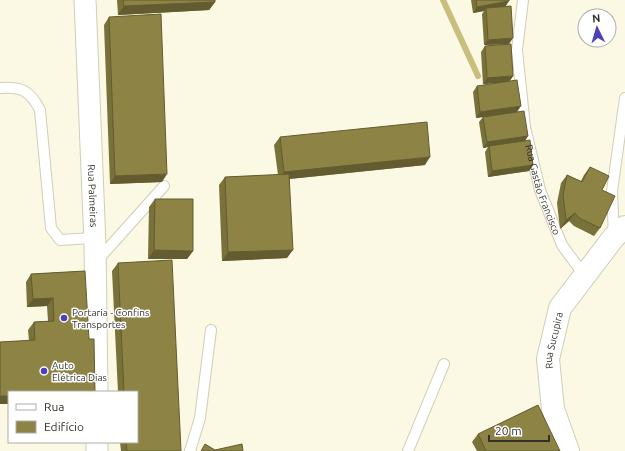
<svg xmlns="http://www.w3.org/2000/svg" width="625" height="451" font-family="Ubuntu,sans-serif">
<rect width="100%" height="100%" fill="#fbf8e3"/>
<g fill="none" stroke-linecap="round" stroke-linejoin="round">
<polyline stroke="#c8be7e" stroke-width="6" points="443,0 478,76"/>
<defs>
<g id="service">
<path id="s1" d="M 523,0 L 517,50 L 525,127 L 540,190 L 562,245 L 584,275"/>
<path d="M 0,88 C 22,86 30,91 40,110 L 51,228 L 60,240 L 94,238"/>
<polyline points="614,237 612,191 625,98"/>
<polyline points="96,262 164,186"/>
<polyline points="190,451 200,418 211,330"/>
<polyline points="408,451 444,364"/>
</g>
<g id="minor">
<path id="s2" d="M 85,0 L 95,244 L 97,392"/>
<polyline points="97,442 97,451"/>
</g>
<g id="tertiary">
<path id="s3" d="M 568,451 L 553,409 L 548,359 L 560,308 L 614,237 L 625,227"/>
</g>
</defs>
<use href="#service" stroke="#d0cdb8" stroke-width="12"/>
<use href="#minor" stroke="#d0cdb8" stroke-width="23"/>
<use href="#tertiary" stroke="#d0cdb8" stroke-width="24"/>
<use href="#service" stroke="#fff" stroke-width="10"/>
<use href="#minor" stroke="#fff" stroke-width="21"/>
<use href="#tertiary" stroke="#fff" stroke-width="22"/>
</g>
<g fill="#79713a">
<polygon points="117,0 215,0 215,2 209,10 118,15"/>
<polygon points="471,0 509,0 505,7 509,44 484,45 482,14 484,11 473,13"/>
<polygon points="109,17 162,182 110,184 104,25"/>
<polygon points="485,46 513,76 509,82 483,84 481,52"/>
<polygon points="477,86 517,112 528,136 525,141 533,165 529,171 488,177 485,152 488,147 483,148 479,122 483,117 476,118 473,92"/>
<polygon points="280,137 425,165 290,179 287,258 222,261 219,185 225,177 278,175 274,145"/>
<polygon points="590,167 602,190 600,228 594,236 574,226 569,221 560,229 557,203 561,183 567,175 581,181 584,175"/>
<polygon points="155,199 193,251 187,259 148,259 149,207"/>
<polygon points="118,263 181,451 121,451 120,442 137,442 137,392 118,392 112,271"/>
<polygon points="85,271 9,392 9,404 0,404 0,342 29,341 28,330 34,322 48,321 47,306 27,307 26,282 31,274"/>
<polygon points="478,434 560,451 477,451 472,442"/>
</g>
<g fill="#635c30">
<polygon points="509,1 505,7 486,8 484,11 473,13 477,7"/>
<polygon points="215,2 209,10 118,15 124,6"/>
<polygon points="513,38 509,44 484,45 488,40"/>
<polygon points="513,76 509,82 483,84 487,78"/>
<polygon points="521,106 517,112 476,118 480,112"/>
<polygon points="528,136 524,142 489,146 488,147 483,148 487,142"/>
<polygon points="430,157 425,165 278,180 284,172"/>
<polygon points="533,165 529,171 488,177 492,171"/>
<polygon points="167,174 162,182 110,184 115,176"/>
<polygon points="575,213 569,221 560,229 566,220"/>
<polygon points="154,250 193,251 187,259 148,259"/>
<polygon points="293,250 287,258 222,261 228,252"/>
<polygon points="53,298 47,306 27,307 33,299"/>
<rect x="0" y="396" width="9" height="8"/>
</g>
<g fill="#8d8344" stroke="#635c30">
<polygon points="123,0 215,0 215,2 124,6"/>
<polygon points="476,0 509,0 509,1 477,7"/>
<polygon points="511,6 513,38 488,40 486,8"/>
<polygon points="161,14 167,174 115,176 109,17"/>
<polygon points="511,44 513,76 487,78 485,46"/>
<polygon points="517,80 521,106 480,112 477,86"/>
<polygon points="524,111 528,136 487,142 483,117"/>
<polygon points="427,122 430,157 284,172 280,137"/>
<polygon points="530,140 533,165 492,171 489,146"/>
<polygon points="590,167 609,176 602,190 615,196 600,228 579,218 575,213 566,220 563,195 567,175 582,182"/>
<polygon points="289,174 293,250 228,252 225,177"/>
<polygon points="155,199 193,199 193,251 154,250"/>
<polygon points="172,260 181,451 127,451 126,442 137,442 137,392 124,392 118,263"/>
<polygon points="85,271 89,339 94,339 95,392 9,392 9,396 0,396 0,342 35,340 34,322 54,321 53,298 33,299 31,274"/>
<polygon points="538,405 560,451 486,451 478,434"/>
<polygon points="205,444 215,450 242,444 243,451 201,451"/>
</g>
<g fill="#4b41b8" stroke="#fff" stroke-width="1.5">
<circle cx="64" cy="318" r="4"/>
<circle cx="44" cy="371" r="4"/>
</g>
<g text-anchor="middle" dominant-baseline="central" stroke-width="3" stroke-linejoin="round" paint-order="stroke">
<g font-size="10" fill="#33322a" stroke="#fff">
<text stroke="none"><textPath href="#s1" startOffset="193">Rua Gastão Francisco</textPath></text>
<text stroke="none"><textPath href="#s2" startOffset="196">Rua Palmeiras</textPath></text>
<text stroke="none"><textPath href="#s3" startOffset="114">Rua Sucupira</textPath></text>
</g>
<g font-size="10" fill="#33322a" stroke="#fff" text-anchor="start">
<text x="72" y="312">Portaria - Confins<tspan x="72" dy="12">Transportes</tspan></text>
<text x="52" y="365">Auto<tspan x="52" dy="12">Elétrica Dias</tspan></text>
</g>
</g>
<rect x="8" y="391" width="130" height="52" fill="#ffffff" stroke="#adadaa"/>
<rect x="16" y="404" width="20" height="6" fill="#ffffff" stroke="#adadaa"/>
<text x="44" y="411" font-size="12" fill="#33322a">Rua</text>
<rect x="16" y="421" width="20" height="12" fill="#8d8344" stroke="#adadaa"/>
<text x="44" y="431" font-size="12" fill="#33322a">Edifício</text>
<g transform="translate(597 28) rotate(355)"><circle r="19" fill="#ffffff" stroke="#adadaa"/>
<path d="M0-3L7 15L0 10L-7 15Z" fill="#4b41b8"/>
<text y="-6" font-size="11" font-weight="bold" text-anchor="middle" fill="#33322a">N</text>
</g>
<path d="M489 435v6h60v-6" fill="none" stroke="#33322a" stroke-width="2"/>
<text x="495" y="435" font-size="12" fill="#33322a" stroke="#ffffff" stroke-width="3" paint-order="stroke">20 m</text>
</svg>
